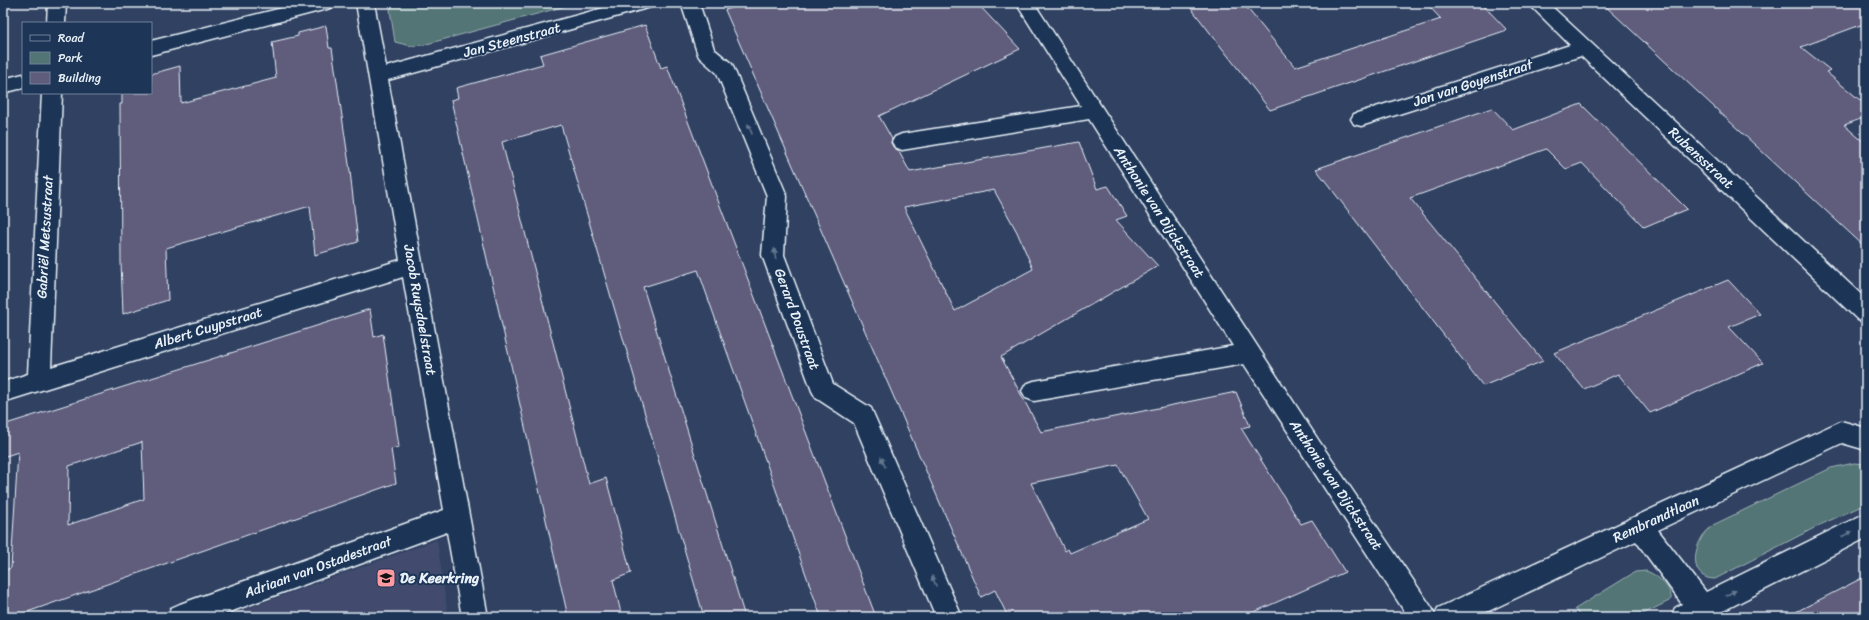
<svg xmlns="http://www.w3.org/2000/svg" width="1869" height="620" font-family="Sriracha,sans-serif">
<rect width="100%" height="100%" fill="#314162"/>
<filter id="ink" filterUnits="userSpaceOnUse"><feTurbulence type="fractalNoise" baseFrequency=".025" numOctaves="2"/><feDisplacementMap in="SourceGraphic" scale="8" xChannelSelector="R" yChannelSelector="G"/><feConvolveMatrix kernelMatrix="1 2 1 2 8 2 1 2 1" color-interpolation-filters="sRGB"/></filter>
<g filter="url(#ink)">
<polygon fill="#424c6d" points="437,540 448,617 223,617"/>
<g fill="#527474" stroke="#9db2b6">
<polygon points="393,3 577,3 423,45 411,46 395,42 390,10"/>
<path d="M 1854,463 L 1866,464 L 1866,504 L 1822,524 L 1715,579 C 1692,579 1692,555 1701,539 C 1703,534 1709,529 1713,525 L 1831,468 Z"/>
<path d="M 1646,571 C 1656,574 1673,588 1671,600 L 1637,617 L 1581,617 L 1575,609 L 1635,572 Z"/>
</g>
<g fill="#5f5c7c" stroke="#e8f1f8" fill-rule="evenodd">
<path d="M 750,3 L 977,3 L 1020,49 L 879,116 L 892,139 L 891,143 L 894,148 L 898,150 L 910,172 L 1079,142 L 1097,189 L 1108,186 L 1127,216 L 1116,220 L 1158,266 L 1001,357 L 1041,432 L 1236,392 L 1250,426 L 1241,428 L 1301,524 L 1312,520 L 1345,572 L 1243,617 L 1008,617 L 995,590 L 981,597 L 725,10 ZM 994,190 L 1017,232 L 1033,269 L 955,311 L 904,207 ZM 1118,465 L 1148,519 L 1070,553 L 1068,549 L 1065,551 L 1031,483 Z"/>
<polygon points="1187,3 1243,3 1295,67 1441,19 1426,3 1481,3 1507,30 1270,110"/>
<polygon points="1602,3 1866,3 1866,23 1801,47 1830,70 1826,72 1866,105 1866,117 1844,125 1866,144 1866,248"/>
<polygon points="645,25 661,68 667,66 876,617 821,617 698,270 643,287 745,617 704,617 561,125 502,142 589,484 606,478 631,573 613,580 622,617 568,617 451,100 458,98 456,88 543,64 540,55"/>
<polygon points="326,26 329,48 332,48 350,171 358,242 315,255 310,206 166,248 168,300 123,314 121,263 120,104 122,104 122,93 151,93 151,74 180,66 181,103 276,78 272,42 298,36 298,33"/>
<polygon points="1581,104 1687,209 1644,227 1582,163 1566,169 1546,149 1410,198 1543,361 1483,386 1316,169 1492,108 1513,130"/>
<polygon points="1728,280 1760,314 1729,327 1763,363 1650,413 1618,374 1584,389 1554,353"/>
<path d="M 370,309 L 374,337 L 383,334 L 399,447 L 391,449 L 396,483 L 13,617 L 3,617 L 3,571 L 11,568 L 18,452 L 3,457 L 3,425 ZM 142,442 L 144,499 L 68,525 L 69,466 Z"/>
<polygon points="1866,576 1866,617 1786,617"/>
</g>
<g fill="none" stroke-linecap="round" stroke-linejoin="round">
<defs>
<g id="minor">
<polygon points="48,3 66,3 65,23 47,23"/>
<polygon points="302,3 336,3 333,7 327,9 151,55 151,41"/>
<polygon points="356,3 374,3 386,67 622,3 654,3 651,7 388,80 488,617 462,617 447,532 216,617 167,617 171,608 180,604 444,510 403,277 3,402 3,382 28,374 42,93 62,93 51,367 400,260"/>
<polygon points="681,3 699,3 714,49 732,64 734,69 787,196 784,255 833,384 871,408 962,617 936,617 854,423 816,398 812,391 762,255 767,196 717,73 699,57 697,52"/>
<polygon points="1016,3 1034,3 1319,441 1432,608 1435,615 1438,608 1841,421 1866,428 1866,450 1842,443 1658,530 1706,592 1866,513 1866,538 1719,613 1721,617 1671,617 1675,608 1682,604 1636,541 1476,617 1408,617 1244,364 1034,401 1026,398 1022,391 1026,384 1034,381 1233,346 1089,119 902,150 895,147 892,142 895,137 902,134 1081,106"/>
<polygon points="1528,3 1548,3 1866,299 1866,322 1858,320 1581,56 1361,126 1354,124 1351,119 1354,114 1570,45"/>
<polygon points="23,74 23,88 3,93 3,79"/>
</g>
</defs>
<use href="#minor" stroke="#e8f1f8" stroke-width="3"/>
<use href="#minor" fill="#1d3557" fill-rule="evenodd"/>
</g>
<defs><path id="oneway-solid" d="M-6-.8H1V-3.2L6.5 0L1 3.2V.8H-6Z"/></defs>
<g fill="#64778f">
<use href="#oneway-solid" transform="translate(750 129) rotate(-112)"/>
<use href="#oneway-solid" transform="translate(775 254) rotate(-97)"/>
<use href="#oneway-solid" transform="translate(883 462) rotate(-113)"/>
<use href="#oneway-solid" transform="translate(1847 534) rotate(-27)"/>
<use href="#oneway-solid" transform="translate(934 581) rotate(-113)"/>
<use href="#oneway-solid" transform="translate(1731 593) rotate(-27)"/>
</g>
</g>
<defs>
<symbol id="school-square" viewBox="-11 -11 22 22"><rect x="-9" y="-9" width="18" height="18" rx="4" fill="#ff9aa2" stroke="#1d3557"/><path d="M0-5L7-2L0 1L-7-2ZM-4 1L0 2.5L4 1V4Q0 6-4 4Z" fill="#111"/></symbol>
</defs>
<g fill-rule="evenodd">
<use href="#school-square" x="375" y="567" width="22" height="22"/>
</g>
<g text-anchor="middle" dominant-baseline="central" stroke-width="4" stroke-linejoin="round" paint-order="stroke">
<g font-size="14" fill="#e8f1f8" stroke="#1d3557">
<text transform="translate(512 40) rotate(-15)">Jan Steenstraat</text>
<text transform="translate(1473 83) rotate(-18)">Jan van Goyenstraat</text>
<text transform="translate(1701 158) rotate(43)">Rubensstraat</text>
<text transform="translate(1159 212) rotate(57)">Anthonie van Dijckstraat</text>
<text transform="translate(45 237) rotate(-87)">Gabriël Metsustraat</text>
<text transform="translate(420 310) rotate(80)">Jacob Ruysdaelstraat</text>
<text transform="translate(797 319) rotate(70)">Gerard Doustraat</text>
<text transform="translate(208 328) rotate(-17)">Albert Cuypstraat</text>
<text transform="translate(1336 485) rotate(56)">Anthonie van Dijckstraat</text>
<text transform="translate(1656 519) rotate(-25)">Rembrandtlaan</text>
<text transform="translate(318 567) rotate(-20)">Adriaan van Ostadestraat</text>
</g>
<g font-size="14" font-weight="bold" fill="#e8f1f8" stroke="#1d3557" text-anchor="start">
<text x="400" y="578">De Keerkring</text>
</g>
</g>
<rect width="1869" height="620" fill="none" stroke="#1d3557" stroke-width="16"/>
<rect x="8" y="8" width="1853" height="604" fill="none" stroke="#e8f1f8" stroke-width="1.5" filter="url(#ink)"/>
<rect x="22" y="22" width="130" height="72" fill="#1d3557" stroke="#6e8097"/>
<rect x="30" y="35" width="20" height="6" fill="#1d3557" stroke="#6e8097"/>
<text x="58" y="42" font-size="12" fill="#e8f1f8">Road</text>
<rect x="30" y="52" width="20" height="12" fill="#527474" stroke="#6e8097"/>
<text x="58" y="62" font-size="12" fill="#e8f1f8">Park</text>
<rect x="30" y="72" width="20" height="12" fill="#5f5c7c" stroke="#6e8097"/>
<text x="58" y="82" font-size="12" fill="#e8f1f8">Building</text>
</svg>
